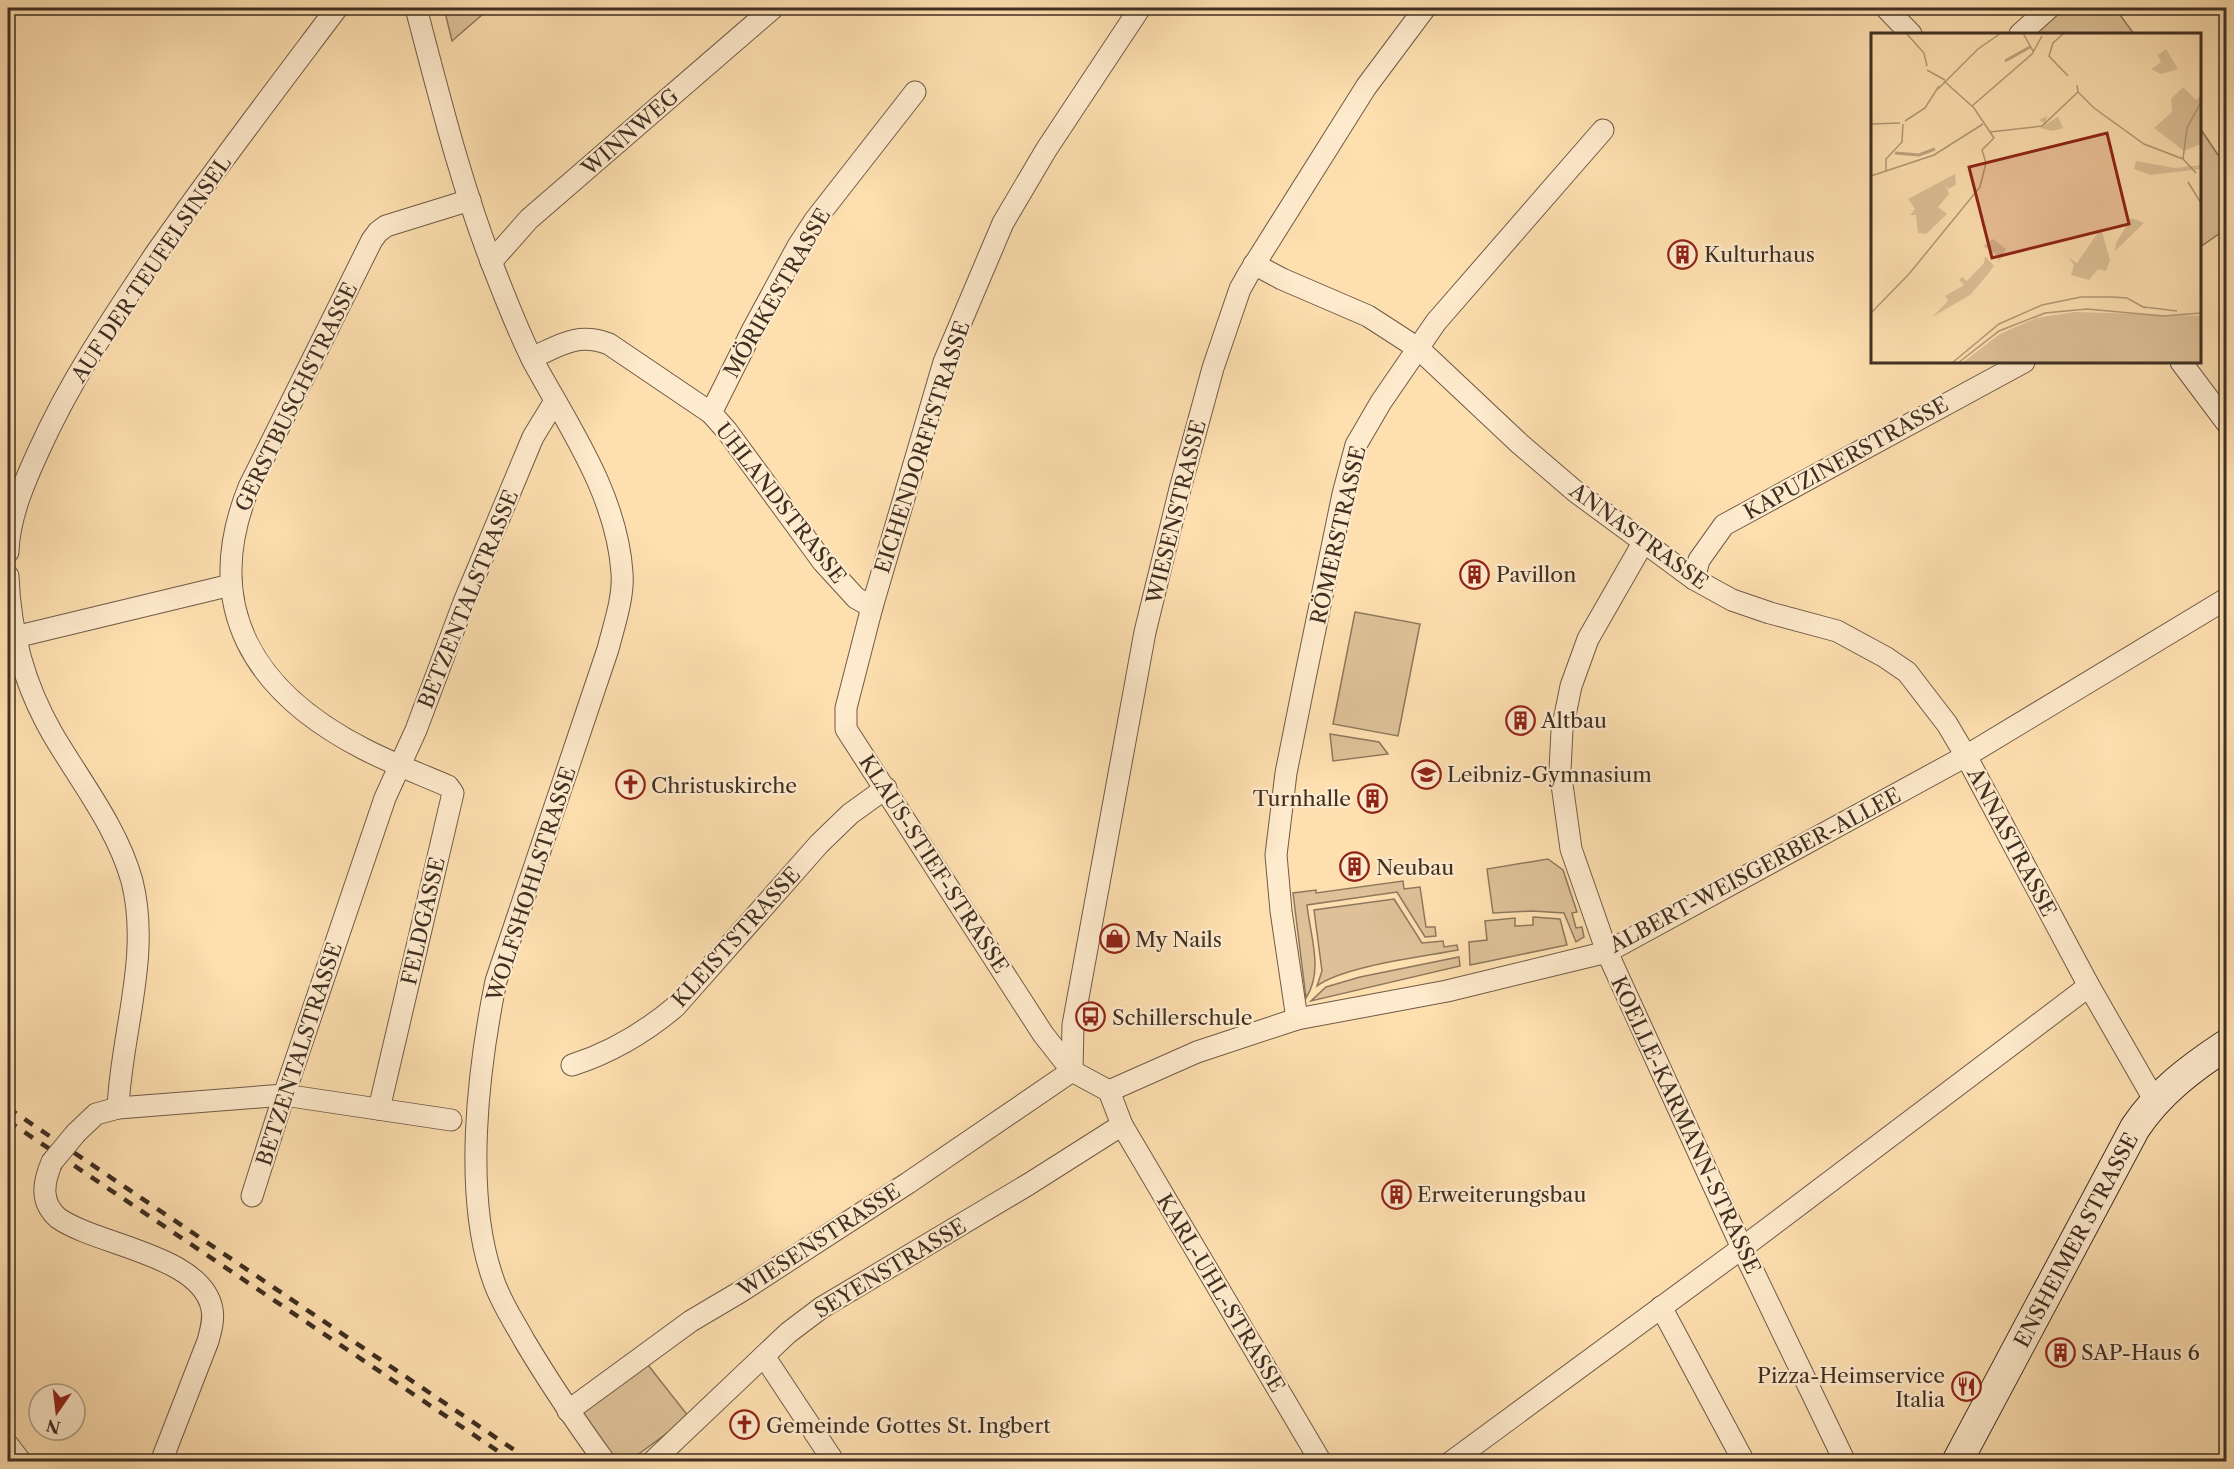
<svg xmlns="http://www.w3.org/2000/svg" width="2234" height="1469" font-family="'Libre Caslon Text',serif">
<rect width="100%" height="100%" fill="#fedfb0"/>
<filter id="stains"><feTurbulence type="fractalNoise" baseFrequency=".00333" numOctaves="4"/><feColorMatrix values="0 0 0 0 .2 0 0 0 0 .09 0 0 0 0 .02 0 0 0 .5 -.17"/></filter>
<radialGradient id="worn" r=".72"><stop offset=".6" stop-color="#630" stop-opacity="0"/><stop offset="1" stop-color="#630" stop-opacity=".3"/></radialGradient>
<g fill="#dec198" stroke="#8e785d" stroke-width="1.5">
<polygon points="444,8 490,8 452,41"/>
<polygon points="2057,8 2115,8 2134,34 2030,34"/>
<polygon points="2200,128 2218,155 2226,157 2226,229 2200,247"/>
<polygon points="1355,612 1420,624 1398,736 1333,724"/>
<polygon points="1330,734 1379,742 1388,754 1333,761"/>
<polygon points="1548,859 1563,870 1577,912 1572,913 1576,928 1582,927 1584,937 1576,942 1564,913 1532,911 1493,913 1487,869"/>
<path d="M 1403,881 L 1404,889 L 1420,887 L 1426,927 L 1435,927 L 1436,936 L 1425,937 L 1397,892 L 1307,905 C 1310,936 1324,970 1306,998 L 1293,893 L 1316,890 L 1316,893 Z"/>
<path d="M 1394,899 L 1422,943 L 1443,941 L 1444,947 L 1457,945 L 1458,950 C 1422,957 1344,966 1317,986 L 1322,971 L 1314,910 Z"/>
<polygon points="1533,917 1560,919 1567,945 1470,965 1469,942 1487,940 1485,921 1515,918 1515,926 1533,925"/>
<polygon points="1459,957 1460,966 1311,1001 1326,987 1360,977"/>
<polygon points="648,1365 689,1417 629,1461 616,1461 579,1411"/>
</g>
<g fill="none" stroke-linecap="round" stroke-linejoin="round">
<defs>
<g id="street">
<path d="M 416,8 C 439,95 461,185 494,269 C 506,300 518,331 533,361 C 569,427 617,495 622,573 C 624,597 614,625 608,649 L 496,981 C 478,1069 463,1194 493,1279 C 500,1301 513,1320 524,1340 C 549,1382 576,1422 605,1462"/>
<polyline points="1886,8 1911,34"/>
<polyline points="2020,34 2049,8"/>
<polyline points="491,262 529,219 773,8"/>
<polyline points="1254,264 1282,279 1368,316 1419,349 1520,444 1576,492 1694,579 1732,600 1770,613 1837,631 1885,657 1907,672 1947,724 1966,756 2089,986 2155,1101"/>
<path d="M 532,358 C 560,345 578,332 609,344 L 711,413 L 727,431 L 823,562 L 856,598 L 872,607"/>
<polyline points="2181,362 2226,422"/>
<polyline points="711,413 753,329 798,246 815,220 915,92"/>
<polyline points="1643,543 1588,639 1571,686 1562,730 1560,770 1571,849 1607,952 1742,1248 1845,1462"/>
<path d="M 8,552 C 9,517 25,480 40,448 C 71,379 114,316 156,253 C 214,170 276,89 337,8"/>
<path d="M 8,576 C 10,631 25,686 52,733 C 80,781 117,827 132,881 C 151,956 121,1034 118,1108"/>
<polyline points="1694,579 1699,560 1724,525 2024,362"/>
<polyline points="15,637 231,585"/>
<polyline points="1297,1019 1281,911 1276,855 1286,773 1305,678 1343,494 1356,445 1381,402 1436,322 1603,130"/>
<path d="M 572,1065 C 610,1053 644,1033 675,1007 L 819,844 L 850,814 L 886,788"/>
<polyline points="1072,1071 1073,1025 1145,632 1180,489 1213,368 1240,289 1249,273 1366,87 1425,8"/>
<polyline points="1109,1091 1072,1071 1043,1034 846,729 846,708 872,607 944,362 1003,223 1046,150 1140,8"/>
<polyline points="1109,1091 1197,1052 1297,1019 1447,991 1607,952 1966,756 2226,599"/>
<polyline points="1109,1091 1122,1125 1321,1462"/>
<path d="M 379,1109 L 453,793 L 448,786 C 420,774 391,763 364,749 C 255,693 200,608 249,487 L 372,240 L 378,232 L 386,226 L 470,200"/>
<polyline points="76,1133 96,1114 118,1108 284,1095 451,1120"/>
<path d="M 52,1162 C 43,1183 40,1202 58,1218 C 98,1246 202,1255 212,1309 C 214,1320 211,1330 208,1341 L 161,1462"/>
<polyline points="252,1196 284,1095 385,798 416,730 464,602 533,437 555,401"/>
<polyline points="1661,1307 1744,1462"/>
<polyline points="764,1356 834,1462"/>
<polyline points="568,1411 691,1321 740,1292 908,1183 1072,1071"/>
<polyline points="8,1445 21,1462"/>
<polyline points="652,1462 788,1333 821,1308 1029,1184 1122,1125"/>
<polyline points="1451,1462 1742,1248 2089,986"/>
</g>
<path id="secondary" d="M 1957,1462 L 2135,1128 C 2159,1092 2191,1068 2226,1045"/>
</defs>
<use href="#street" stroke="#6f5b46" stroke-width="23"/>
<use href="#secondary" stroke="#3f2f22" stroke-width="32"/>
<use href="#street" stroke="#feeacc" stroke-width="21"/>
<use href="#secondary" stroke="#feeacc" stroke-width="30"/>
<g stroke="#3f2f22" stroke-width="4.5" stroke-dasharray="10 10" stroke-linecap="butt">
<polyline points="8,1108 532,1462"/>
<polyline points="8,1121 514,1462"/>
</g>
<defs>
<polyline id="street-bridge" points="52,1162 76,1133"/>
</defs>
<use href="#street-bridge" stroke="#6f5b46" stroke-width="23" stroke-linecap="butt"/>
<use href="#street-bridge" stroke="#feeacc" stroke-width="21"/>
</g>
<defs>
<symbol id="building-ring" viewBox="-11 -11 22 22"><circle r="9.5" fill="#feeacc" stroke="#8f2418" stroke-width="1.5"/><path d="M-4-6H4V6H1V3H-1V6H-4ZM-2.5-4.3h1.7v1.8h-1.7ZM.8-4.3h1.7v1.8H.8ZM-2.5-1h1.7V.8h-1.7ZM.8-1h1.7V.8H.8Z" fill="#8f2418"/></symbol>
<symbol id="school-ring" viewBox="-11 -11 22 22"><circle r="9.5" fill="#feeacc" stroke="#8f2418" stroke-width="1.5"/><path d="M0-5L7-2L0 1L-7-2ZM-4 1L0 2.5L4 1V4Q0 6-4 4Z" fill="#8f2418"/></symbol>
<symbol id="church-ring" viewBox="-11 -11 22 22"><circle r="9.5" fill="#feeacc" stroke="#8f2418" stroke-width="1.5"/><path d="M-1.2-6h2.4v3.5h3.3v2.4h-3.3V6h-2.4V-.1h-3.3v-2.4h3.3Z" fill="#8f2418"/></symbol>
<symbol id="shop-ring" viewBox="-11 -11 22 22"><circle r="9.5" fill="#feeacc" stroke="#8f2418" stroke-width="1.5"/><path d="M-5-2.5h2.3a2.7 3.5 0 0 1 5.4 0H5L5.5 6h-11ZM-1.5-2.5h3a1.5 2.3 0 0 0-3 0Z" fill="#8f2418"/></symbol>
<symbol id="bus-ring" viewBox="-11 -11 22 22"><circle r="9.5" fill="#feeacc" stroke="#8f2418" stroke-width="1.5"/><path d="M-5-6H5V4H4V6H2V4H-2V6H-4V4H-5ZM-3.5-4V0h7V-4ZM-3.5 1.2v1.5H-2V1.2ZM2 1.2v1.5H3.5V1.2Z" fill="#8f2418"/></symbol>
<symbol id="restaurant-ring" viewBox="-11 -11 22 22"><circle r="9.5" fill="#feeacc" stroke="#8f2418" stroke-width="1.5"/><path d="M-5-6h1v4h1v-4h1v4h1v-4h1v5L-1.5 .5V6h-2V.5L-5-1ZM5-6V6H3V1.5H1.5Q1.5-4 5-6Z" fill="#8f2418"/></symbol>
</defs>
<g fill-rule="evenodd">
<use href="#building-ring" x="1666" y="238" width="33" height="33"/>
<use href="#building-ring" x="1458" y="558" width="33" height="33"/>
<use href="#building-ring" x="1504" y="704" width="33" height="33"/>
<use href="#school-ring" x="1410" y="758" width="33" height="33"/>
<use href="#church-ring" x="614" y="768" width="33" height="33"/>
<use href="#building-ring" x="1356" y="782" width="33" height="33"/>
<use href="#building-ring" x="1338" y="850" width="33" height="33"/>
<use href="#shop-ring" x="1098" y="922" width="33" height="33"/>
<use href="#bus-ring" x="1074" y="1000" width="33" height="33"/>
<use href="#building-ring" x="1380" y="1178" width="33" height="33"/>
<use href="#building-ring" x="2044" y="1336" width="33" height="33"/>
<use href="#restaurant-ring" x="1950" y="1370" width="33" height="33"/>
<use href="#church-ring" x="728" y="1408" width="33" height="33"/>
</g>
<g text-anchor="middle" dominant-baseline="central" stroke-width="4.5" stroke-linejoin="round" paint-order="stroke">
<g font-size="21" fill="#3f2f22" stroke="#feeacc">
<text transform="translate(630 132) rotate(-41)">WINNWEG</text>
<text transform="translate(151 269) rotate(-56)">AUF DER TEUFELSINSEL</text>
<text transform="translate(777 293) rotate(-60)">MÖRIKESTRASSE</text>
<text transform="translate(296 397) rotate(-64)">GERSTBUSCHSTRASSE</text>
<text transform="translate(922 447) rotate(-72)">EICHENDORFFSTRASSE</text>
<text transform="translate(1846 458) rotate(-29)">KAPUZINERSTRASSE</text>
<text transform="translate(781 503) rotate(52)">UHLANDSTRASSE</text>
<text transform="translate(1176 512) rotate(-76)">WIESENSTRASSE</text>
<text transform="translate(1338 535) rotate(-77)">RÖMERSTRASSE</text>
<text transform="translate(1639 536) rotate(36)">ANNASTRASSE</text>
<text transform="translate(468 599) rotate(-68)">BETZENTALSTRASSE</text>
<text transform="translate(2012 842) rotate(62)">ANNASTRASSE</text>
<text transform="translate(934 864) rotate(57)">KLAUS-STIEF-STRASSE</text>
<text transform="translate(1755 870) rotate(-28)">ALBERT-WEISGERBER-ALLEE</text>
<text transform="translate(531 884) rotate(-72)">WOLFSHOHLSTRASSE</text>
<text transform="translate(423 921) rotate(-77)">FELDGASSE</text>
<text transform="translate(736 937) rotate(-48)">KLEISTSTRASSE</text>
<text transform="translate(299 1054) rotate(-72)">BETZENTALSTRASSE</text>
<text transform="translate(1686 1125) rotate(65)">KOELLE-KARMANN-STRASSE</text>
<text transform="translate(819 1240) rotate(-33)">WIESENSTRASSE</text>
<text transform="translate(2076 1240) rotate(-62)">ENSHEIMER STRASSE</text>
<text transform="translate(890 1268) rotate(-31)">SEYENSTRASSE</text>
<text transform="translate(1221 1293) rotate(59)">KARL-UHL-STRASSE</text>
</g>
<g font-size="21" fill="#3f2f22" stroke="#feeacc" text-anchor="start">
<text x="1704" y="254">Kulturhaus</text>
<text x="1496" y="574">Pavillon</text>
<text x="1541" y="720">Altbau</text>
<text x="1447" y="774">Leibniz-Gymnasium</text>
<text x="651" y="785">Christuskirche</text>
<text x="1351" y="798" text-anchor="end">Turnhalle</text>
<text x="1376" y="867">Neubau</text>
<text x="1135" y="939">My Nails</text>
<text x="1112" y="1017">Schillerschule</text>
<text x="1417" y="1194">Erweiterungsbau</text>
<text x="2081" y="1352">SAP-Haus 6</text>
<text x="1945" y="1375" text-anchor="end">Pizza-Heimservice<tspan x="1945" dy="24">Italia</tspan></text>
<text x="766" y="1425">Gemeinde Gottes St. Ingbert</text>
</g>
</g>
<g transform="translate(1871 33)">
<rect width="330" height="330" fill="#fedfb0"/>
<path d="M 295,16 L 307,36 L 290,41 L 280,36 L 290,29 L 287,22 ZM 312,54 L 325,67 L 330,62 L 330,111 L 313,118 L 283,95 L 301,79 L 300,66 ZM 176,83 L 175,91 L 187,84 L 192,95 L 182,98 L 169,95 L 175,91 L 168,87 ZM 265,128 L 304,135 L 330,132 L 330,136 L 279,142 L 263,136 ZM 84,141 L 85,152 L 77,156 L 74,150 L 78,161 L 67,174 L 76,181 L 55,201 L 47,200 L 45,182 L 39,182 L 44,176 L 37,166 ZM 260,185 L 273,190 L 244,218 L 245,210 ZM 230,195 L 239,227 L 235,238 L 227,236 L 218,247 L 200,242 L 203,232 L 197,224 L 206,230 ZM 122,206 L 135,216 L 127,230 L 128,223 L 112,213 ZM 114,223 L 123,233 L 117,241 L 99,262 L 61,284 L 77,268 L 74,263 L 93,252 L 88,247 L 91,244 L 96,248 L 113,230 ZM 204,279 L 330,283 L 330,330 L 91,330 L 129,301 L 165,285 Z" fill="#dec198"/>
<path fill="none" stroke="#bda380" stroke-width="3" d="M 134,28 L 159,14M 24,120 L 48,122 L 64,116"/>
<path fill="none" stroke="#b29977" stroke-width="1.5" d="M 35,0 L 53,20 L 56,33M 152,0 L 162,18M 193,0 L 182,10 L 178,23 L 197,43M 56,37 L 74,47M 206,52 L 207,59 L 223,75 L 273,111 L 312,126 L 325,140M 67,56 L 107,16 L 130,0M 101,73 L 161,21 L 171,3M 34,88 L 54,75 L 68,53M 0,91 L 29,90M 119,99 L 171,93 L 207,59M 312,126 L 316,95 L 330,69M 15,138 L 15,126 L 31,109 L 32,91M 0,143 L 63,122 L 112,91M 317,149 L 330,170M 273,274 L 306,278M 0,280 L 38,241 L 109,154 L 115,130 L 111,117 L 123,105 L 103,75 L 73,48M 81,330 L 128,291 L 171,272 L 210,264 L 242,264 L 256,265 L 274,275M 87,330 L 128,298 L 174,280 L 216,276 L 292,283 L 330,280"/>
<path fill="#8f2418" fill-opacity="0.15" stroke="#8f2418" stroke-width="3" d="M 236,100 L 258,191 L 121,225 L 98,134 Z"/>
<rect width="330" height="330" fill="none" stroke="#3f2f22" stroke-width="3"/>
</g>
<rect width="2234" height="1469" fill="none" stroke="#fedfb0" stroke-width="30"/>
<rect x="9" y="9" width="2216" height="1451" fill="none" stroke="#3f2f22" stroke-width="3"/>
<rect x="15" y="15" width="2204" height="1439" fill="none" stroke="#3f2f22" stroke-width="1.5"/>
<g transform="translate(57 1412) rotate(194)"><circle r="28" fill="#feeacc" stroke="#b29f88" stroke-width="1.5"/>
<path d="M0-4.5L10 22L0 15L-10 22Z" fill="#8f2418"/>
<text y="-9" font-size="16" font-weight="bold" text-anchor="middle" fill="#3f2f22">N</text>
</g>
<rect width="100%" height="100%" filter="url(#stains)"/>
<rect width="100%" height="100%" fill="url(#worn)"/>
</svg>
